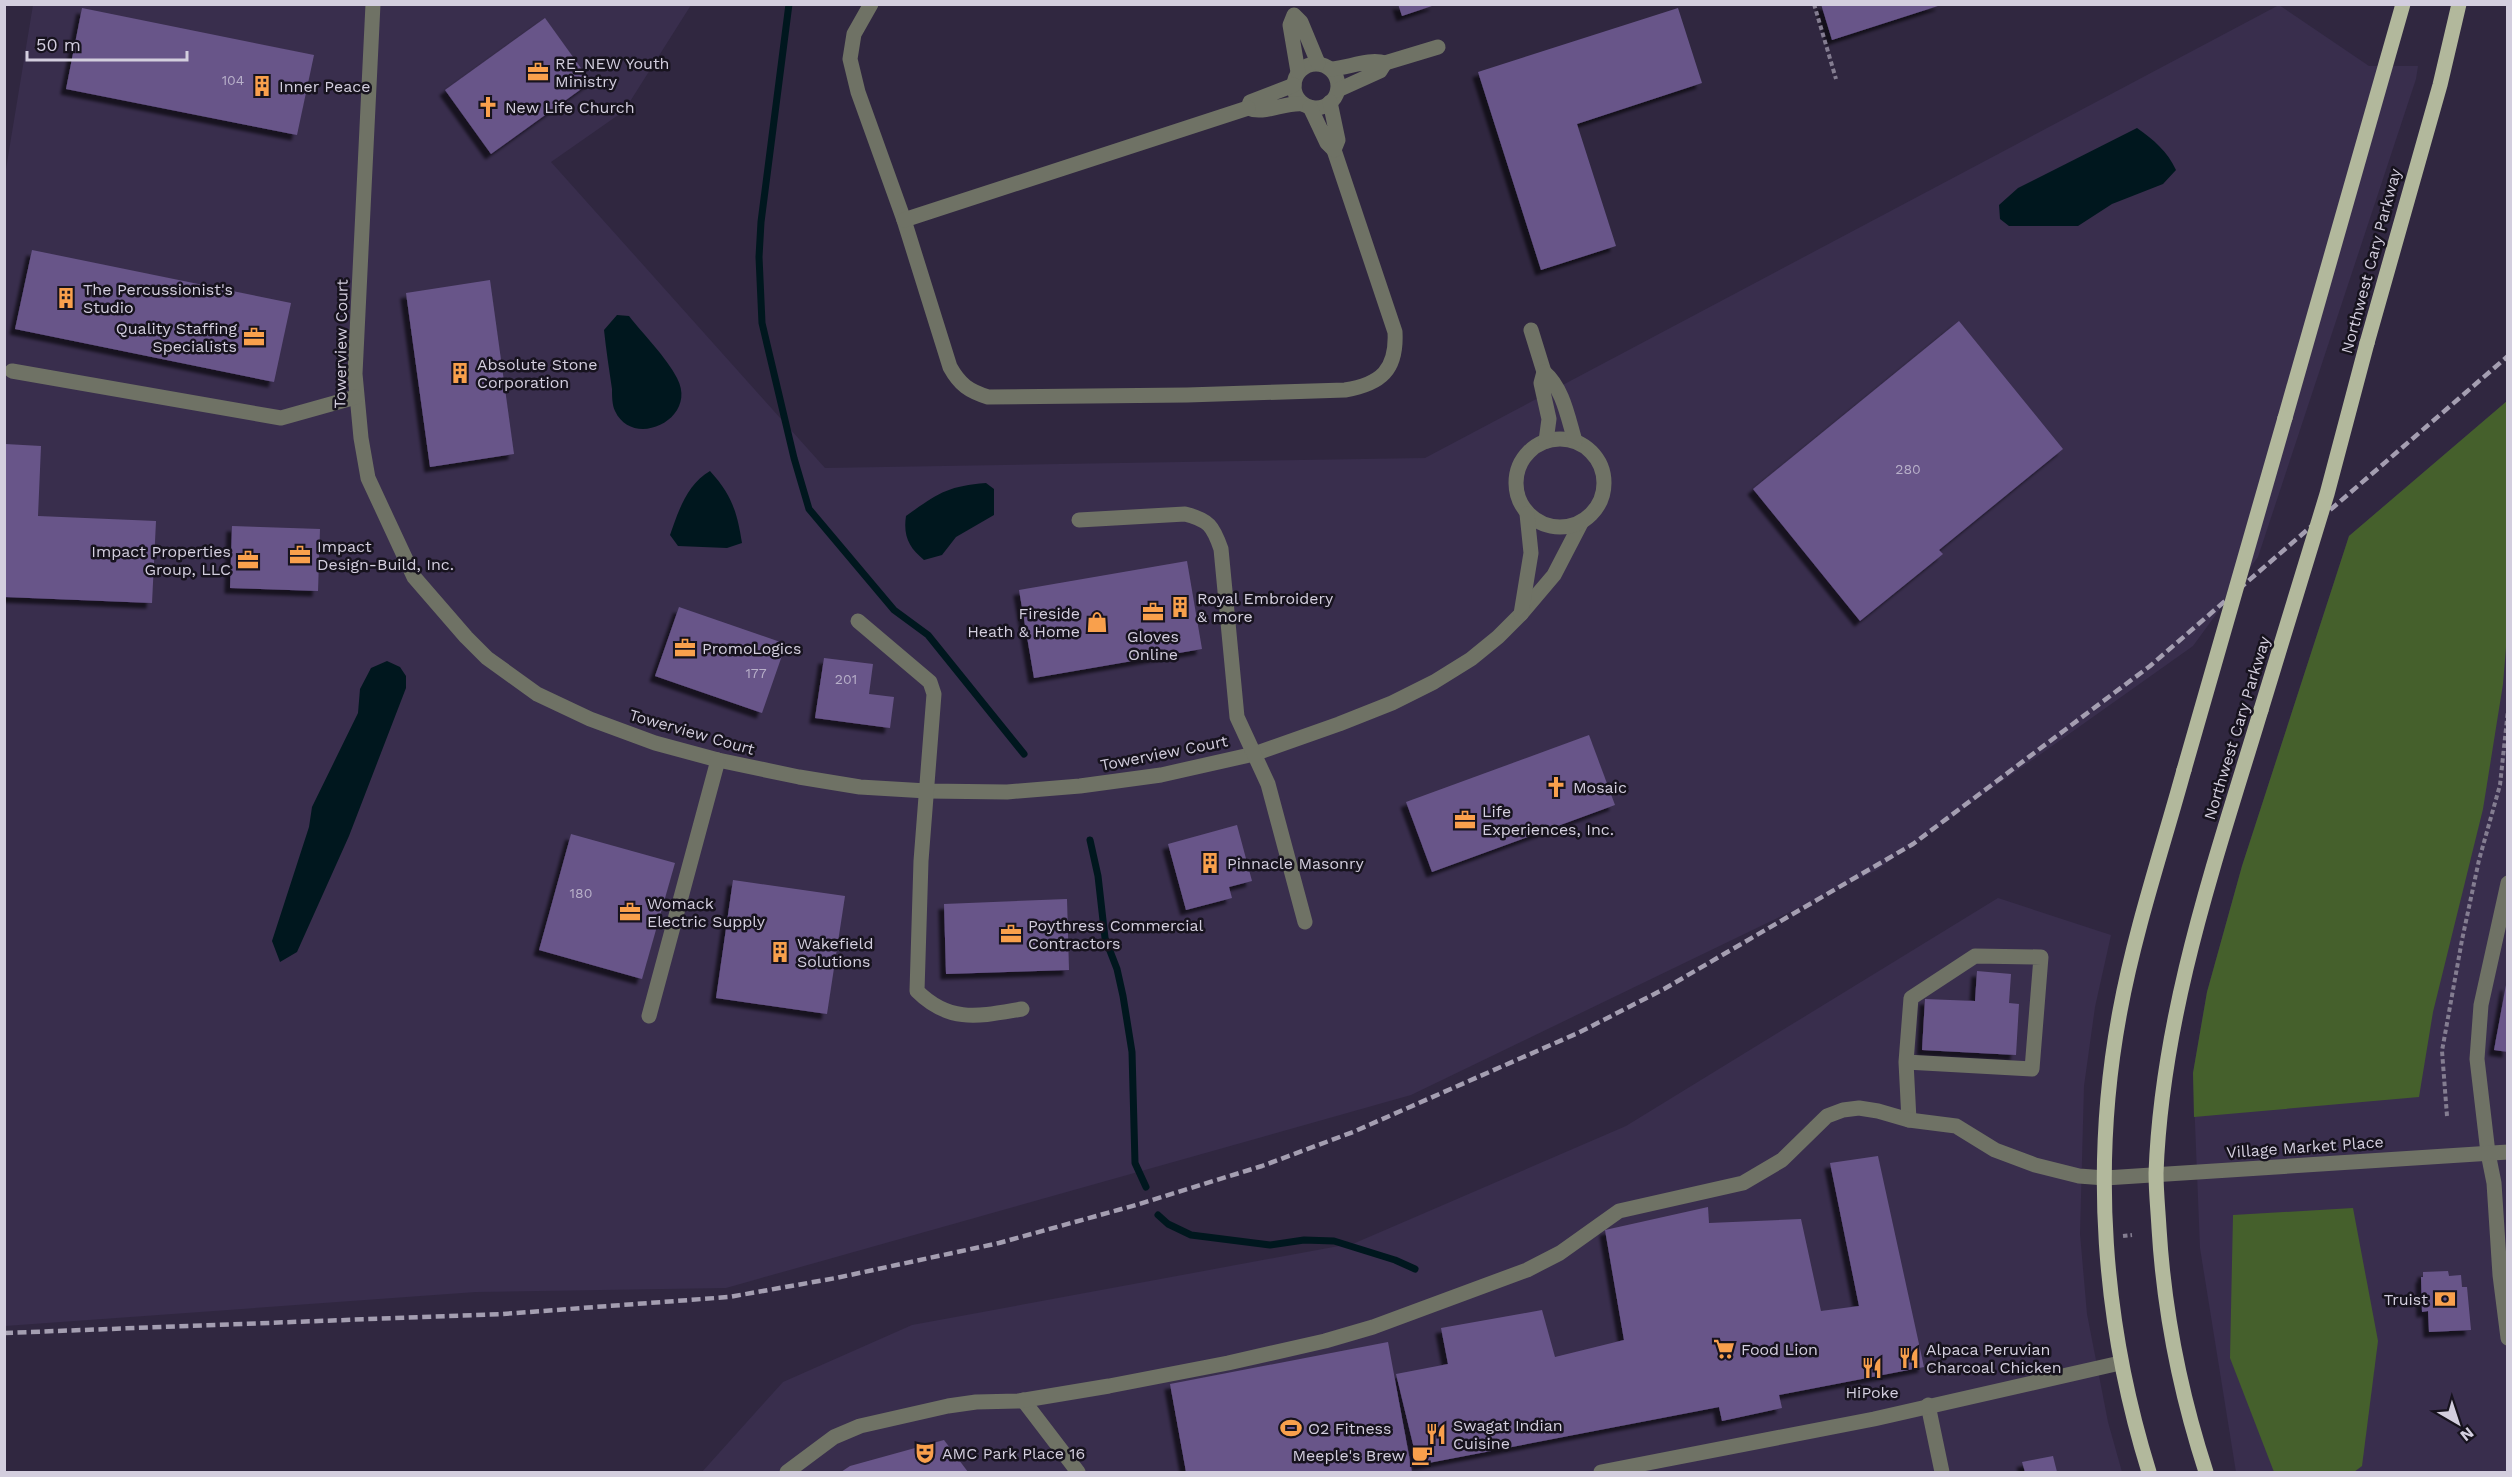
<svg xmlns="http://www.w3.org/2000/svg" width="2512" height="1477" font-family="'Work Sans',sans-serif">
<defs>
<filter id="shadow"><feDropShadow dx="-5.5" dy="5.5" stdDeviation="1.5" flood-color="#0009"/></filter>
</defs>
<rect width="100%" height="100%" fill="#302740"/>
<g fill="#392e4d">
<polygon points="33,5 691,5 624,111 551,162 825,468 1425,458 2279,5 2369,66 2418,66 2416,79 2258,557 2193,646 1877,870 1411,1095 726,1288 476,1292 5,1326 4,181"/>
<polygon points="2507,401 2507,1472 2236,1472 2200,1248 2193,1073 2207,992 2242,866 2349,536"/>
<polygon points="1998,898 2111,935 2095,1007 2084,1086 2080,1234 2087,1314 2108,1422 2122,1472 702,1472 783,1382 912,1325 1355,1243 1626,1126"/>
</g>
<g fill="#45602c">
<polygon points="2507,401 2508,623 2503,684 2483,809 2433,1012 2419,1097 2194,1117 2193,1073 2207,992 2242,866 2349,536"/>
<polygon points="2353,1208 2378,1341 2362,1466 2354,1472 2274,1472 2230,1358 2233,1215"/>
</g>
<g fill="#00171e">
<path d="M 2137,128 C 2154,140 2167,151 2176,170 L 2163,184 L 2112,204 L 2078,226 L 2009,226 L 2000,219 L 1999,205 L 2018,188 Z"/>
<path d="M 617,315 L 629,316 C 643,334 667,358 677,378 C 699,419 633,450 615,411 C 612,405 612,395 612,389 C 609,369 606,349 604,330 Z"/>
<path d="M 710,471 C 732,495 737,512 742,543 L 727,548 L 678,546 L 670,535 C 678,512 687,484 710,471 Z"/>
<path d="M 986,483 L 994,489 L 994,515 L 956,537 L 942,555 L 924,560 C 909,548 903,536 906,516 C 937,494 947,486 986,483 Z"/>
<polygon points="387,661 400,667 406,676 406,688 349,836 297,952 280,962 272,941 309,827 312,807 358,713 360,689 371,668"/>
</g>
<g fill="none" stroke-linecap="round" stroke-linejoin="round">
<g stroke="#00171e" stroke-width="7">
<polyline points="789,4 761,222 759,257 762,323 794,458 809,509 894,610 928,635 1024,754"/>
<polyline points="1090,840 1098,876 1105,938 1117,969 1123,996 1132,1052 1135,1163 1146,1187"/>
<polyline points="1158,1215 1168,1224 1191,1235 1270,1245 1304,1240 1334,1241 1395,1260 1415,1269"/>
</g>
</g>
<g fill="#685589" filter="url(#shadow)">
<polygon points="1398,4 1435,4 1435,5 1402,16"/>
<polygon points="1821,4 1941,4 1941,5 1832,40"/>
<polygon points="82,8 314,55 297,135 66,89"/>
<polygon points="1678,8 1702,83 1577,124 1616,246 1541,270 1478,72"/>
<polygon points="545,18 591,82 491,154 445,90"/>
<polygon points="32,250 291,303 274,382 15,329"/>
<polygon points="490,280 514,454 430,467 406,293"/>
<polygon points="1959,321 2063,449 1939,550 1943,554 1860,621 1753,489"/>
<polygon points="5,444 41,446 38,516 156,521 152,603 5,597"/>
<polygon points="232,526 320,529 318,591 230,588"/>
<polygon points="1187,561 1202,649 1034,678 1019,590"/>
<polygon points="679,607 786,644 762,713 655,676"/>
<polygon points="824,658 873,664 869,694 894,697 890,728 815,718"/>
<polygon points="1589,735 1615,805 1432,872 1406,802"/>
<polygon points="1237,825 1252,881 1229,887 1232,898 1186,910 1168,844"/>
<polygon points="571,834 675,863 642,979 539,950"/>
<polygon points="733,880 845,896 827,1014 716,998"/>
<polygon points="1067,899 1069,970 946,974 944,904"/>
<polygon points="1977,971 2011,974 2009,1003 2019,1004 2016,1055 1922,1050 1925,999 1975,1001"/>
<polygon points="2506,985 2508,985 2508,1052 2494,1050"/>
<polygon points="1878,1156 1924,1367 1779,1395 1782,1408 1722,1421 1719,1407 1418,1465 1396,1374 1448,1364 1441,1328 1542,1310 1555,1357 1624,1340 1605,1230 1708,1207 1709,1223 1801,1219 1821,1311 1859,1306 1830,1163"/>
<polygon points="2448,1271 2449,1276 2461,1275 2462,1287 2467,1287 2471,1330 2429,1332 2428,1311 2422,1312 2421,1277 2423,1277 2423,1272"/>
<polygon points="1388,1342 1412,1472 1186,1472 1170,1384"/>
<polygon points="944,1440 968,1472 841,1472 850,1466"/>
<polygon points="2053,1456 2057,1472 2025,1472 2022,1462"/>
</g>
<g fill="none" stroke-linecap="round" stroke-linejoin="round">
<g stroke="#847d91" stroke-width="4" stroke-dasharray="4.5 3" stroke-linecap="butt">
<polyline points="1814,4 1836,79"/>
<polyline points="2447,1116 2442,1051 2462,940 2479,860 2500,785 2508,710"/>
<polyline points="2123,1236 2132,1235"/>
</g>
<g stroke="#6f7265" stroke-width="15">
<polyline points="373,4 355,374 361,438 368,478 414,577 466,637 487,658 537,694 590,719 655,743 718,760 799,777 860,787 927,791 1007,792 1080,786 1161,775 1254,754 1339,724 1392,703 1434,682 1471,659 1498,637 1521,614 1554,575 1581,523"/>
<path d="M 871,4 L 854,34 L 850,59 L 858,92 L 904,220 L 950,367 C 960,385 969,391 988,397 L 1187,395 L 1345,390 C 1381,384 1397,370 1395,332 L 1334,150"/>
<polyline points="1385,63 1438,47"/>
<circle cx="1316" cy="86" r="22"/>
<path d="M 1331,69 C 1348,68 1369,58 1385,63 L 1380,71 L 1338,90"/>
<polyline points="1298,72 1290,25 1294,15 1301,22 1318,63"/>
<path d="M 1294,85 L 1250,102 L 1248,108 C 1263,115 1285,102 1303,104"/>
<polyline points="1310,107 1327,143 1334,150 1338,140 1330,102"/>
<polyline points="904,220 1248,108"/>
<polyline points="1531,330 1544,372"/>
<polyline points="12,371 281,418 356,397"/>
<circle cx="1560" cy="483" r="44"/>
<path d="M 1546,441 L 1549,419 L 1541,383 L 1544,372 C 1563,388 1568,418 1575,441"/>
<path d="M 1079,520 L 1185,514 C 1209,520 1213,526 1221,549 L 1237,717 L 1268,784 L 1305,922"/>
<polyline points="1521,614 1531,553 1527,514"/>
<path d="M 858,621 L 930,682 L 934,694 L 921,861 L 917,991 C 950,1024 980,1016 1022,1009"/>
<polyline points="2508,883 2481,1005 2477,1059 2488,1153 2494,1183 2500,1275 2508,1338"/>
<polyline points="649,1016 718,760"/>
<polyline points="1906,1062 1911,998 1975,956 2041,957 2032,1069 1906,1062 1909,1120"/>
<polyline points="1023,1400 1078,1472"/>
<polyline points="1928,1405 1942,1472"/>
<polyline points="787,1472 834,1437 860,1426 948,1406 976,1402 1019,1401 1109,1386 1228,1363 1325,1341 1373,1327 1527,1270 1560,1253 1619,1211 1743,1183 1782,1160 1827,1116 1843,1110 1859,1108 1878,1111 1909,1120 1956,1126 1995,1150 2035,1165 2079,1176 2105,1178 2508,1152"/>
<polyline points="1601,1472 1874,1419 2120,1363"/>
</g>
<g stroke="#b2b89c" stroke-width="15">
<polyline points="2367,343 2440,85 2459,4"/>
<polyline points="2285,418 2403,4"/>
<path d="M 2149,1472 C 2103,1324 2091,1165 2120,1011 C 2135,930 2162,850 2184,770"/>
<path d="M 2206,1472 C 2180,1392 2164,1312 2159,1228 C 2158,1210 2156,1191 2156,1173 C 2162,1013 2215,862 2261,710"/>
</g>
<polyline stroke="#a49eb1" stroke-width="4.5" stroke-dasharray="9 4.5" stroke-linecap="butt" points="4,1333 502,1314 729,1297 836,1278 999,1243 1136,1205 1262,1166 1353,1132 1578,1033 1664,989 1913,844 2150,666 2508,356"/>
<g stroke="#b2b89c" stroke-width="15">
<polyline points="2261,710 2327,494 2367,343"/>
<polyline points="2184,770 2285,418"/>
</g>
</g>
<defs>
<symbol id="office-bare" viewBox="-9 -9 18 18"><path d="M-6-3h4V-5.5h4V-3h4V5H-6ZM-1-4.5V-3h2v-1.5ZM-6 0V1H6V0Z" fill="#f9a04c" stroke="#17131e" stroke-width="2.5" paint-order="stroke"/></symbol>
<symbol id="building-bare" viewBox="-9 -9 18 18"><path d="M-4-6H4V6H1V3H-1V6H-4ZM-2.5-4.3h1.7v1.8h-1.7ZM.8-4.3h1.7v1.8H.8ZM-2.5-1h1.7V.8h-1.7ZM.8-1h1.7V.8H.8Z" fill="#f9a04c" stroke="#17131e" stroke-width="2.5" paint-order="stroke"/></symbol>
<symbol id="church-bare" viewBox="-9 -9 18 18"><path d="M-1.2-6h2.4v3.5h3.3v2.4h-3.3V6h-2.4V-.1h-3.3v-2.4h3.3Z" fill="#f9a04c" stroke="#17131e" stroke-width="2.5" paint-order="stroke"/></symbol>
<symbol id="shop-bare" viewBox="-9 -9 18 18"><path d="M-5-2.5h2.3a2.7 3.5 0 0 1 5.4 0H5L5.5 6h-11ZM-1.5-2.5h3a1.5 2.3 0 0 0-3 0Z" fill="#f9a04c" stroke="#17131e" stroke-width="2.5" paint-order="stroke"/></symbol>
<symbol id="bank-bare" viewBox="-9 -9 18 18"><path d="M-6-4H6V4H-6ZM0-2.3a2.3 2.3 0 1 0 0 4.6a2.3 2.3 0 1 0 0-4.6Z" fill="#f9a04c" stroke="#17131e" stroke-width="2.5" paint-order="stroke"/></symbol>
<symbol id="supermarket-bare" viewBox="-9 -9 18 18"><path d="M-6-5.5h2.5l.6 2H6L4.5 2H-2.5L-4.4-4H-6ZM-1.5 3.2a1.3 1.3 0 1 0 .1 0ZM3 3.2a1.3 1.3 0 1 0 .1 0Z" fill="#f9a04c" stroke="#17131e" stroke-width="2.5" paint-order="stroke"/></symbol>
<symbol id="restaurant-bare" viewBox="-9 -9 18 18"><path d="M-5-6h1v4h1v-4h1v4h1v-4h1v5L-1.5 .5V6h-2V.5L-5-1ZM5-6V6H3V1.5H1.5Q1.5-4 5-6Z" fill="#f9a04c" stroke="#17131e" stroke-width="2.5" paint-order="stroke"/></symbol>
<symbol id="stadium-bare" viewBox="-9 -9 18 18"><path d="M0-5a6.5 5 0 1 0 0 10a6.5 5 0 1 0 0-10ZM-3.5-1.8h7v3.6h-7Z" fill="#f9a04c" stroke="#17131e" stroke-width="2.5" paint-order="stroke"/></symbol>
<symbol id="theatre-bare" viewBox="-9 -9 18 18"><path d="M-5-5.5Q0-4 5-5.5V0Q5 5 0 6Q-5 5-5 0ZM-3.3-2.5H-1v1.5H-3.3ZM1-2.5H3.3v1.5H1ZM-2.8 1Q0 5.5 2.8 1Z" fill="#f9a04c" stroke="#17131e" stroke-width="2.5" paint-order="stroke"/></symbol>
<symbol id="cafe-bare" viewBox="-9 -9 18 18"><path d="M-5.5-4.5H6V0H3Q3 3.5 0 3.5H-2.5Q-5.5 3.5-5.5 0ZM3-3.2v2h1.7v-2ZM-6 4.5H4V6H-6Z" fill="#f9a04c" stroke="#17131e" stroke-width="2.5" paint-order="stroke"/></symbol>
</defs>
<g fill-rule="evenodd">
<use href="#office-bare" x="523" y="57" width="30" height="30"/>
<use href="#building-bare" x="247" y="71" width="30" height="30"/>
<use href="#church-bare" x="473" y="92" width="30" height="30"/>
<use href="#building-bare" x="51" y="283" width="30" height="30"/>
<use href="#office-bare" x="239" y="322" width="30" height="30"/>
<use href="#building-bare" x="445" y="358" width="30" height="30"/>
<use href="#office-bare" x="285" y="540" width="30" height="30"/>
<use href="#office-bare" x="233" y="545" width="30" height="30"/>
<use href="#building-bare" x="1165" y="592" width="30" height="30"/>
<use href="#office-bare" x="1138" y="597" width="30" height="30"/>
<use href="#shop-bare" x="1082" y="607" width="30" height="30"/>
<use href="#office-bare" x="670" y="633" width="30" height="30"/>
<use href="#church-bare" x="1541" y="772" width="30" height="30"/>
<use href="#office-bare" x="1450" y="805" width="30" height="30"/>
<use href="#building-bare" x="1195" y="848" width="30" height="30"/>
<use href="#office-bare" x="615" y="897" width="30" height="30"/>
<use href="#office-bare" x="996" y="919" width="30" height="30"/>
<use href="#building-bare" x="765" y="937" width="30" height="30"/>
<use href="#bank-bare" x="2430" y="1284" width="30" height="30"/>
<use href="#supermarket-bare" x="1709" y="1334" width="30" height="30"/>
<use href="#restaurant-bare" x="1894" y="1343" width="30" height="30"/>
<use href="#restaurant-bare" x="1857" y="1353" width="30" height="30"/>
<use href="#stadium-bare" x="1276" y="1413" width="30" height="30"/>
<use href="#restaurant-bare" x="1421" y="1419" width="30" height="30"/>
<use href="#theatre-bare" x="910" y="1438" width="30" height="30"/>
<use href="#cafe-bare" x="1407" y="1440" width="30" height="30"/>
</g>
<g text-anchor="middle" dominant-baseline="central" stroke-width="5" stroke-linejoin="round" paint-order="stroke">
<g font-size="14" fill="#b8b0c9">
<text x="233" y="80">104</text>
<text x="1908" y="469">280</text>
<text x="756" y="673">177</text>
<text x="846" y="679">201</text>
<text x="581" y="893">180</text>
</g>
<g font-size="16" fill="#d3cede" stroke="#17131e" text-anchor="start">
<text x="555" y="63">RE_NEW Youth<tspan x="555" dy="18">Ministry</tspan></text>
<text x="279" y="86">Inner Peace</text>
<text x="505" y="107">New Life Church</text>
<text x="83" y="289">The Percussionist's<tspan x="83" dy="18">Studio</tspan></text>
<text x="237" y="328" text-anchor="end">Quality Staffing<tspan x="237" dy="18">Specialists</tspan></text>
<text x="477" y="364">Absolute Stone<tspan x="477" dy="18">Corporation</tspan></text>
<text x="317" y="546">Impact<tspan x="317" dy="18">Design-Build, Inc.</tspan></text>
<text x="231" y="551" text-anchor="end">Impact Properties<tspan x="231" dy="18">Group, LLC</tspan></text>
<text x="1197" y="598">Royal Embroidery<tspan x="1197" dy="18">&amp; more</tspan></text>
<text x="1080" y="613" text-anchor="end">Fireside<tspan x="1080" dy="18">Heath &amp; Home</tspan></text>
<text x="1153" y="636" text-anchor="middle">Gloves<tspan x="1153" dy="18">Online</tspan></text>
<text x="702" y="648">PromoLogics</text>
<text x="1573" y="787">Mosaic</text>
<text x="1482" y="811">Life<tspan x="1482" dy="18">Experiences, Inc.</tspan></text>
<text x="1227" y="863">Pinnacle Masonry</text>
<text x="647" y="903">Womack<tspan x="647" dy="18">Electric Supply</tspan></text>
<text x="1028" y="925">Poythress Commercial<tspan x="1028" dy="18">Contractors</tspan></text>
<text x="797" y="943">Wakefield<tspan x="797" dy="18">Solutions</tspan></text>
<text x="2428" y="1299" text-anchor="end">Truist</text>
<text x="1741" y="1349">Food Lion</text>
<text x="1926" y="1349">Alpaca Peruvian<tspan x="1926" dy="18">Charcoal Chicken</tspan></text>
<text x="1872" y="1392" text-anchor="middle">HiPoke</text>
<text x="1453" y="1425">Swagat Indian<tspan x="1453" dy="18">Cuisine</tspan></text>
<text x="1308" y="1428">O2 Fitness</text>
<text x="942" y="1453">AMC Park Place 16</text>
<text x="1405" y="1455" text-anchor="end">Meeple's Brew</text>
</g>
<g font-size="16" fill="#d3cede" stroke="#17131e">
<text transform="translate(2371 261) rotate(-75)">Northwest Cary Parkway</text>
<text transform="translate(341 344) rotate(-89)">Towerview Court</text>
<text transform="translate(2237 728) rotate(-73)">Northwest Cary Parkway</text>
<text transform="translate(692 732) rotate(16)">Towerview Court</text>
<text transform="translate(1164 753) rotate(-11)">Towerview Court</text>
<text transform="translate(2305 1147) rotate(-4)">Village Market Place</text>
</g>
</g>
<rect width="2512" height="1477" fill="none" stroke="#d3cede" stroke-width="12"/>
<g transform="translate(2458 1423) rotate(141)" stroke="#17131e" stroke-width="4.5" paint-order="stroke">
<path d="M0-4.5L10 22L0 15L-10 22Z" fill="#d3cede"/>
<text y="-9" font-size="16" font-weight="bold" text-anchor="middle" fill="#d3cede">N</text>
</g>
<path d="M27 51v9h160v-9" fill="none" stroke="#d3cede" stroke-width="3"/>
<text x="36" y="51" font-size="18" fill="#d3cede" stroke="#17131e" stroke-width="4.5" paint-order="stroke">50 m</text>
</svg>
